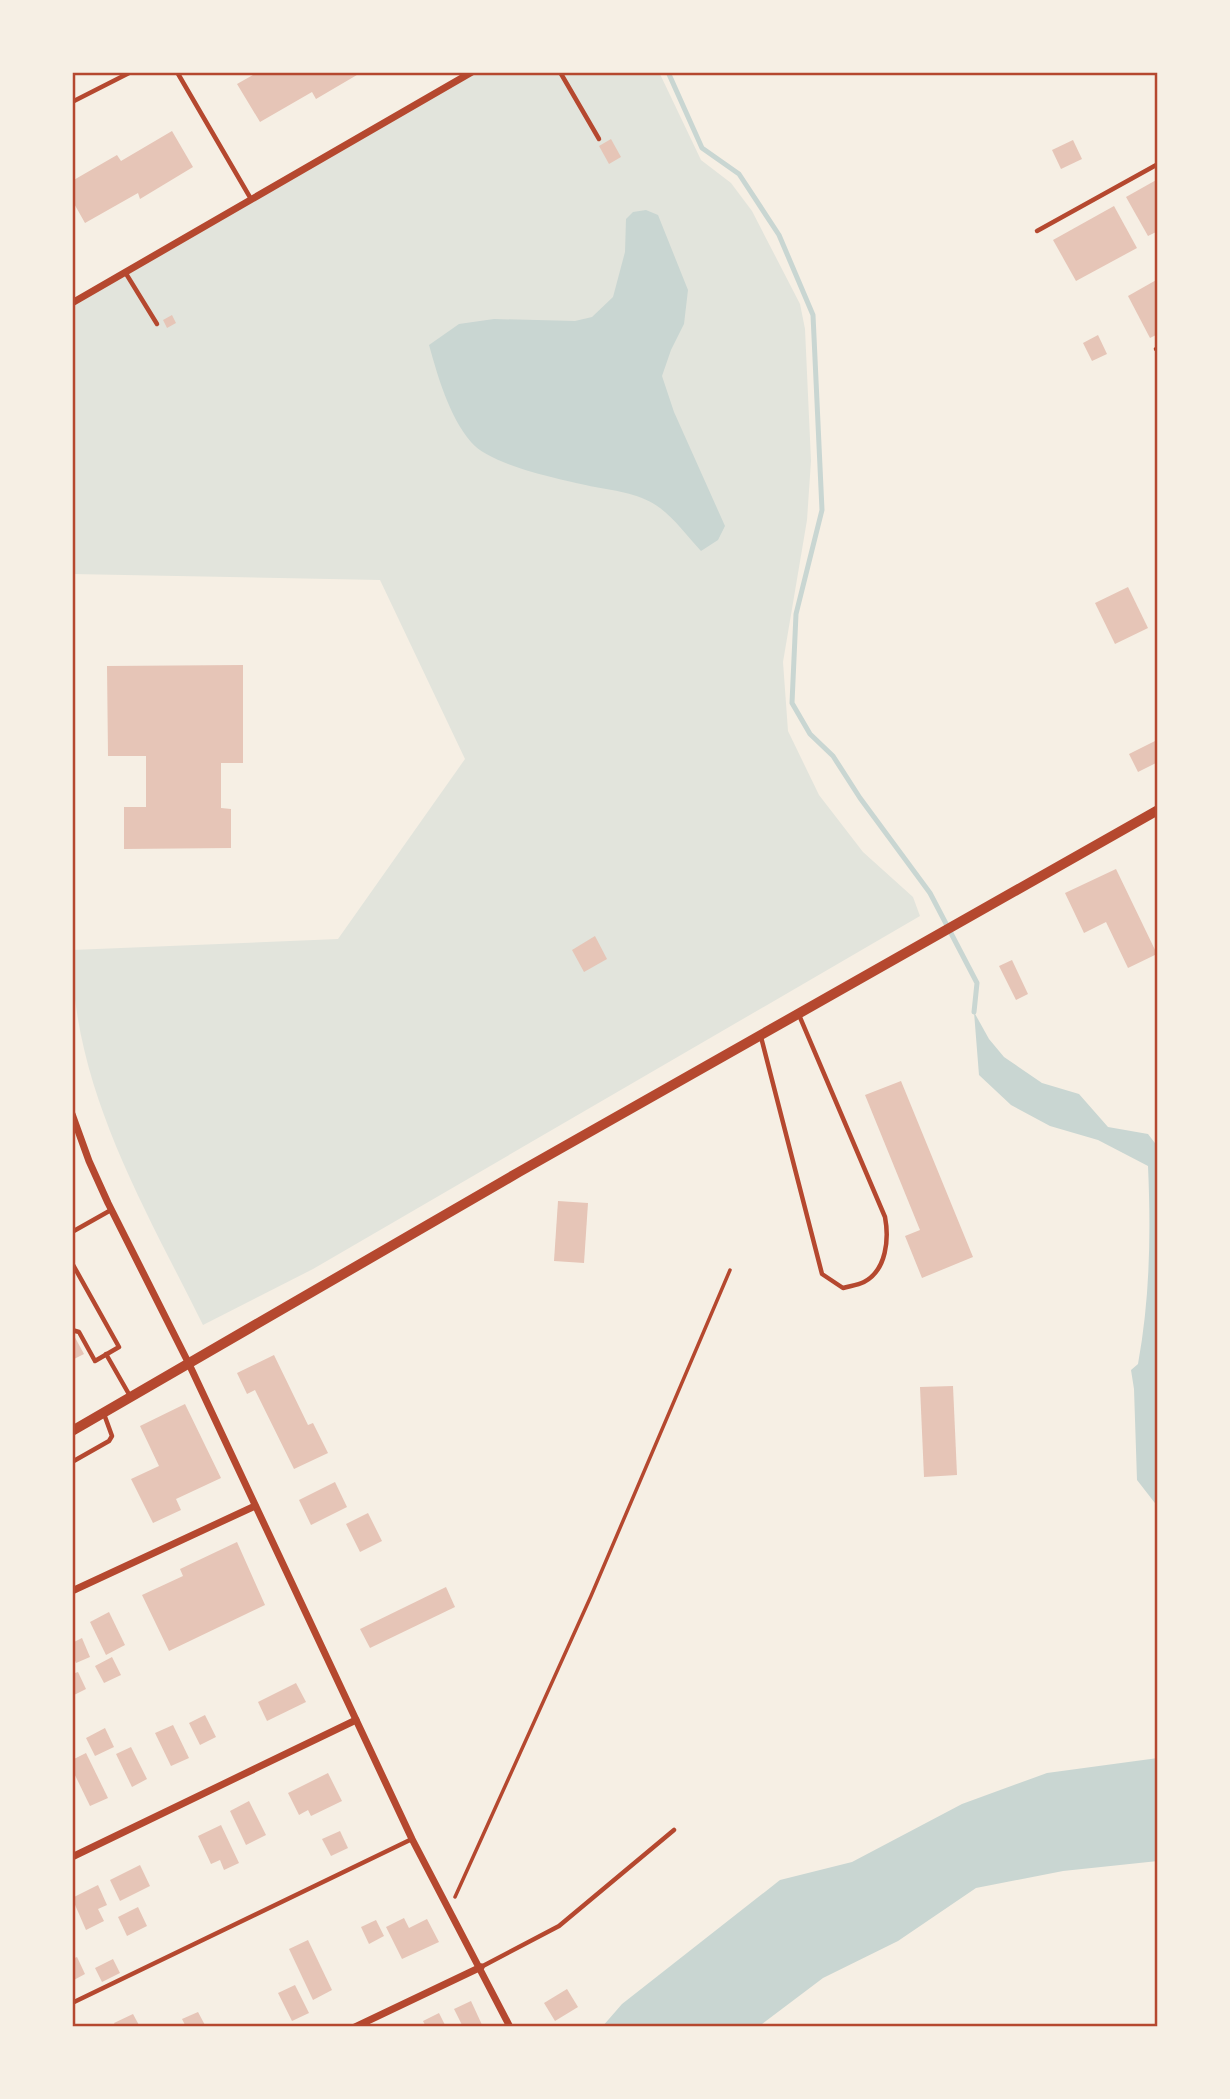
<svg xmlns="http://www.w3.org/2000/svg" width="1230" height="2099" font-family="Montserrat,sans-serif">
<rect width="100%" height="100%" fill="#f6efe4"/>
<path fill="#e2e4dc" d="M 472,72 L 659,72 L 701,160 L 731,183 L 752,211 L 800,304 L 805,329 L 811,461 L 807,520 L 783,662 L 788,731 L 819,795 L 863,852 L 913,897 L 920,916 L 313,1269 L 203,1325 C 144,1206 72,1087 72,950 L 338,939 L 465,759 L 380,580 L 72,574 L 72,303 Z"/>
<g fill="#c9d6d2">
<path d="M 646,210 L 658,215 L 688,290 L 684,324 L 671,350 L 662,376 L 674,412 L 725,526 L 718,540 L 701,551 C 688,537 675,519 660,508 C 642,494 617,491 595,487 C 564,480 491,466 471,442 C 449,416 438,377 429,345 L 459,324 L 494,319 L 575,321 L 592,317 L 613,297 L 625,252 L 626,219 L 633,212 Z"/>
<path d="M 974,1012 L 989,1039 L 1004,1057 L 1042,1083 L 1079,1094 L 1108,1127 L 1148,1134 L 1158,1147 L 1158,1507 L 1137,1480 L 1134,1389 L 1131,1370 L 1138,1364 C 1150,1298 1151,1233 1148,1166 L 1098,1140 L 1050,1126 L 1011,1105 L 979,1075 Z"/>
<polygon points="1158,1758 1158,1861 1063,1871 976,1888 898,1941 823,1978 758,2027 602,2027 622,2004 780,1880 852,1862 962,1804 1047,1773"/>
</g>
<g fill="none" stroke-linecap="round" stroke-linejoin="round">
<polyline stroke="#c9d6d2" stroke-width="5" points="668,72 702,148 739,174 779,235 813,315 822,510 796,614 792,703 810,734 833,756 860,798 930,893 977,983 974,1012"/>
</g>
<g fill="#e6c5b7">
<polygon points="258,72 362,72 316,99 312,92 260,122 237,84"/>
<polygon points="172,131 193,167 140,199 138,193 85,223 72,200 72,181 117,155 121,161"/>
<polygon points="611,139 621,157 609,164 599,146"/>
<polygon points="1073,140 1082,159 1061,169 1052,150"/>
<polygon points="1158,179 1158,231 1148,236 1126,197"/>
<polygon points="1114,206 1137,248 1076,281 1053,240"/>
<polygon points="1158,279 1158,334 1150,338 1128,296"/>
<polygon points="172,315 176,323 167,328 163,320"/>
<polygon points="1098,335 1107,354 1092,361 1083,343"/>
<polygon points="1128,587 1148,628 1115,644 1095,603"/>
<polygon points="243,665 243,763 221,763 221,808 231,809 231,848 124,849 124,807 146,807 146,756 108,756 107,666"/>
<polygon points="1157,740 1158,762 1138,772 1129,754"/>
<polygon points="1116,869 1157,954 1128,968 1106,922 1084,933 1065,893"/>
<polygon points="595,936 607,959 584,972 572,950"/>
<polygon points="1012,960 1028,994 1016,1000 999,966"/>
<polygon points="901,1081 973,1257 922,1278 905,1236 920,1230 865,1095"/>
<polygon points="558,1201 588,1203 584,1263 554,1261"/>
<polygon points="72,1332 84,1354 72,1360"/>
<polygon points="274,1355 308,1425 313,1423 328,1453 294,1469 255,1390 247,1394 237,1373"/>
<polygon points="953,1386 957,1475 924,1477 920,1387"/>
<polygon points="185,1404 221,1478 176,1499 181,1510 153,1523 131,1479 159,1466 140,1426"/>
<polygon points="335,1482 347,1507 311,1525 299,1500"/>
<polygon points="368,1513 382,1541 360,1552 346,1524"/>
<polygon points="237,1542 265,1605 169,1651 142,1595 183,1576 180,1569"/>
<polygon points="446,1587 455,1607 370,1648 360,1629"/>
<polygon points="109,1612 125,1645 106,1655 90,1622"/>
<polygon points="82,1638 90,1657 76,1663 72,1654 72,1643"/>
<polygon points="112,1657 121,1675 104,1683 95,1666"/>
<polygon points="78,1672 86,1689 72,1696 72,1674"/>
<polygon points="296,1683 306,1702 267,1721 258,1702"/>
<polygon points="205,1715 216,1737 200,1745 189,1723"/>
<polygon points="173,1725 189,1758 171,1766 155,1733"/>
<polygon points="105,1728 114,1747 95,1756 86,1738"/>
<polygon points="131,1747 147,1779 132,1787 116,1754"/>
<polygon points="86,1753 108,1798 90,1806 72,1769 72,1760"/>
<polygon points="328,1773 342,1801 311,1816 308,1810 299,1815 288,1793"/>
<polygon points="249,1801 266,1835 246,1845 230,1811"/>
<polygon points="221,1825 239,1863 224,1870 220,1860 211,1864 198,1836"/>
<polygon points="340,1831 348,1848 331,1856 322,1839"/>
<polygon points="140,1865 150,1886 120,1901 110,1880"/>
<polygon points="98,1885 107,1905 98,1909 104,1921 86,1930 72,1898"/>
<polygon points="138,1907 147,1926 127,1936 118,1917"/>
<polygon points="404,1918 409,1928 427,1919 439,1942 402,1959 386,1927"/>
<polygon points="376,1920 384,1936 369,1944 361,1927"/>
<polygon points="308,1940 332,1990 313,2000 289,1949"/>
<polygon points="77,1957 85,1974 72,1981 72,1959"/>
<polygon points="113,1959 120,1973 102,1982 95,1968"/>
<polygon points="295,1985 309,2013 292,2021 278,1993"/>
<polygon points="567,1989 578,2007 555,2021 544,2003"/>
<polygon points="471,2001 483,2027 463,2027 454,2009"/>
<polygon points="198,2012 206,2027 186,2027 182,2019"/>
<polygon points="439,2013 446,2027 426,2027 423,2021"/>
<polygon points="133,2014 140,2027 116,2027 114,2023"/>
</g>
<g fill="none" stroke-linecap="round" stroke-linejoin="round">
<polyline stroke="#b5482f" stroke-width="3.5" points="455,1897 591,1596 730,1270"/>
<g stroke="#b5482f" stroke-width="4.5">
<polyline points="177,72 251,199"/>
<polyline points="560,72 599,139"/>
<polyline points="72,102 131,72"/>
<polyline points="1037,231 1158,164"/>
<polyline points="125,272 157,324"/>
<polyline points="1156,349 1158,348"/>
<path d="M 761,1037 L 822,1274 L 843,1288 C 850,1286 858,1285 864,1282 C 887,1270 889,1238 885,1217 L 799,1015"/>
<polyline points="72,1232 111,1210"/>
<polyline points="72,1263 119,1347 95,1361 79,1332 72,1330"/>
<polyline points="106,1354 130,1396"/>
<polyline points="72,1462 109,1441 112,1436 104,1414"/>
<polyline points="481,1967 559,1926 674,1830"/>
<polyline points="72,2003 412,1839"/>
</g>
<g stroke="#b5482f" stroke-width="7">
<polyline points="72,303 472,72"/>
<polyline points="72,1114 89,1161 108,1203 189,1364 412,1839 510,2027"/>
<polyline points="72,1591 255,1506"/>
<polyline points="72,1857 356,1720"/>
<polyline points="355,2027 481,1967"/>
</g>
<polyline stroke="#b5482f" stroke-width="10" points="72,1431 519,1172 1158,810"/>
</g>
<rect width="1230" height="2099" fill="none" stroke="#f6efe4" stroke-width="147"/>
<rect x="74" y="74" width="1082" height="1951" fill="none" stroke="#b5482f" stroke-width="2.5"/>
</svg>
